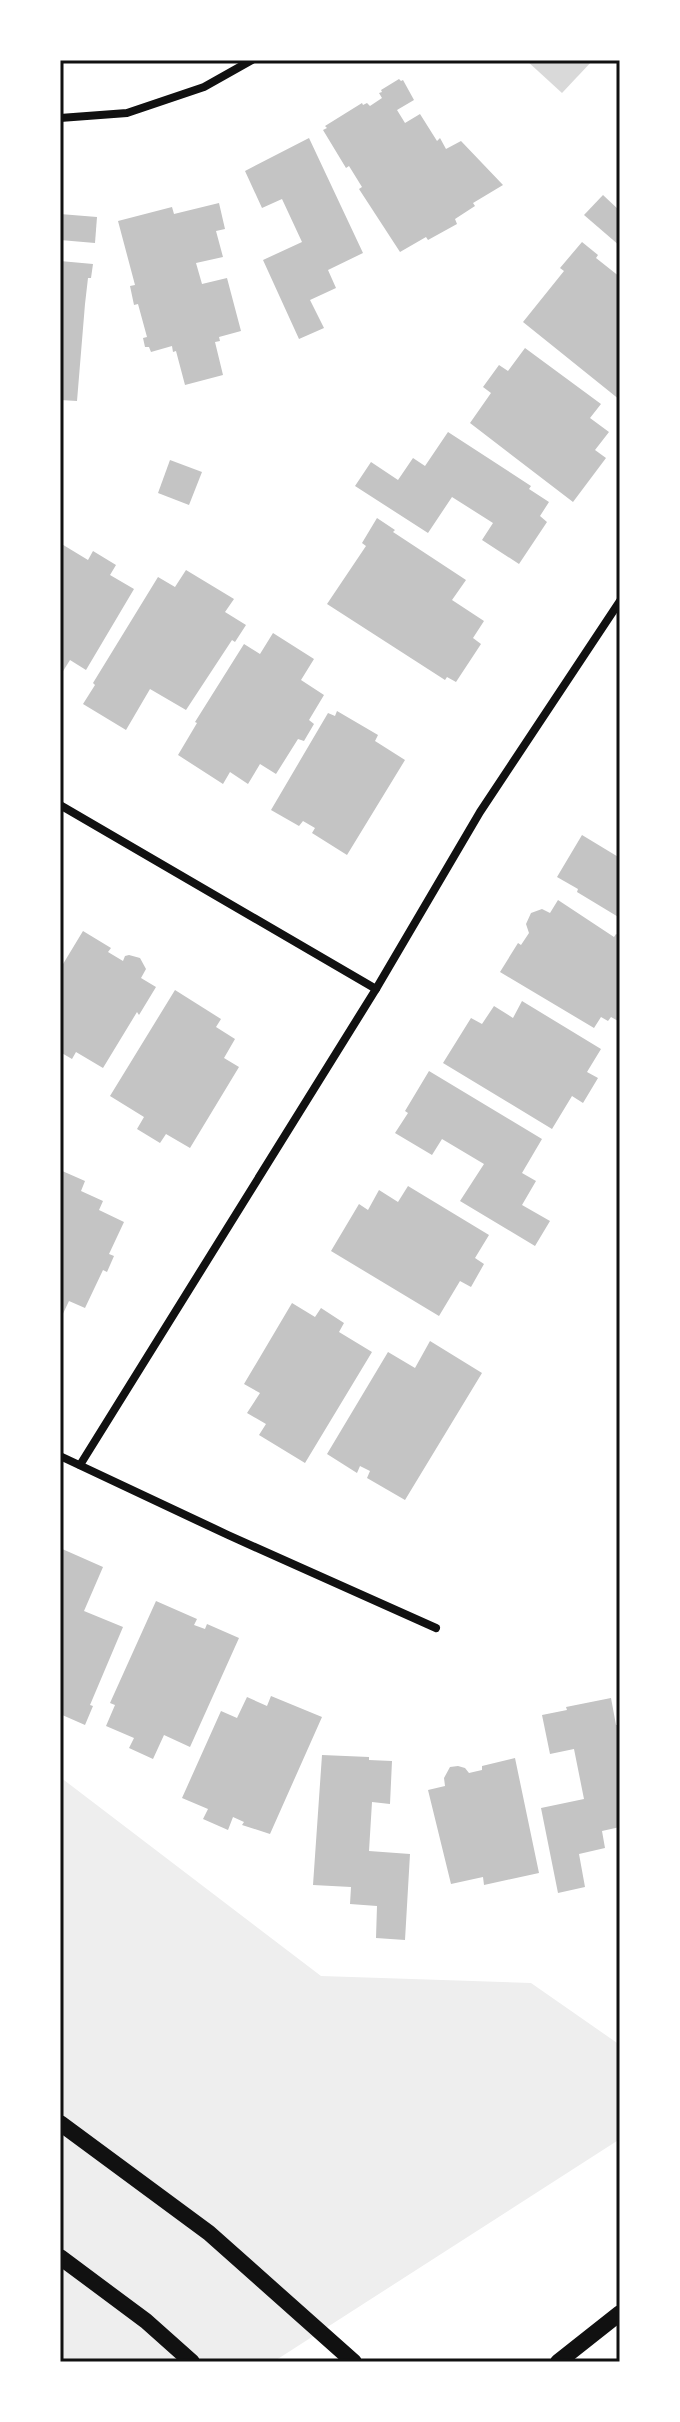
<svg xmlns="http://www.w3.org/2000/svg" width="680" height="2422" font-family="Ubuntu,sans-serif">
<rect width="100%" height="100%" fill="#fff"/>
<polygon fill="#eee" points="60,1777 321,1976 531,1983 620,2045 620,2139 273,2362 60,2362"/>
<polygon fill="#d9d9d9" points="526,60 593,60 562,93"/>
<g fill="#c4c4c4">
<polygon points="399,79 401,81 403,80 414,100 397,110 405,123 420,114 437,141 440,138 446,149 461,141 503,185 473,203 475,206 455,219 457,224 428,240 426,237 400,252 359,189 362,187 349,166 346,168 323,130 327,128 325,126 362,103 363,105 367,103 370,106 382,98 379,93 382,92 381,90"/>
<polygon points="309,138 363,253 328,270 336,288 310,300 324,328 299,339 263,260 302,242 282,199 262,208 245,171"/>
<polygon points="603,195 620,211 620,246 584,215"/>
<polygon points="219,203 225,229 216,231 223,257 196,263 202,284 227,278 241,331 219,337 220,341 215,342 223,375 185,385 176,351 173,352 172,346 151,352 149,347 145,347 143,338 147,337 138,304 134,305 130,286 135,285 118,221 172,207 174,214"/>
<polygon points="60,214 97,217 95,243 60,240"/>
<polygon points="582,242 598,255 596,258 620,277 620,400 523,322 564,271 560,268"/>
<polygon points="60,261 93,264 91,278 88,278 85,304 77,401 60,400"/>
<polygon points="525,348 601,404 590,418 609,432 595,450 606,458 573,502 470,423 491,393 483,387 499,365 508,371"/>
<polygon points="448,432 531,486 529,489 549,502 540,516 547,522 519,564 482,540 493,523 452,497 428,533 355,486 371,462 398,480 413,458 425,466"/>
<polygon points="170,460 202,472 189,505 158,493"/>
<polygon points="377,518 395,530 393,532 466,580 452,600 484,621 473,638 481,644 456,682 447,677 445,680 327,604 366,546 362,543"/>
<polygon points="60,543 88,560 93,551 116,565 110,575 134,589 86,670 70,660 60,676"/>
<polygon points="186,570 234,599 225,612 246,625 235,642 232,640 186,710 150,689 126,730 83,704 95,685 93,683 158,577 175,587"/>
<polygon points="273,633 314,659 301,680 324,695 309,720 314,724 304,741 298,739 276,774 260,764 248,784 230,772 223,784 178,755 197,723 195,722 244,644 260,654"/>
<polygon points="337,711 378,735 375,741 405,760 347,855 312,833 315,828 303,821 299,826 271,810 328,713 335,716"/>
<polygon points="582,835 620,858 620,918 577,892 578,889 557,877"/>
<polygon points="558,900 614,937 616,934 620,936 620,1022 611,1017 608,1021 601,1017 594,1028 500,972 518,943 521,945 529,933 526,924 531,913 542,909 550,913"/>
<polygon points="83,931 111,948 108,952 123,961 125,956 129,955 140,958 146,969 141,978 156,987 139,1015 137,1012 103,1068 76,1052 72,1059 60,1052 60,969"/>
<polygon points="175,990 221,1019 216,1027 235,1039 224,1058 239,1067 190,1148 166,1134 160,1143 137,1129 144,1117 110,1096"/>
<polygon points="522,1001 601,1049 587,1072 598,1078 583,1103 572,1096 552,1129 443,1063 471,1018 482,1024 494,1006 513,1018"/>
<polygon points="429,1071 542,1139 522,1173 536,1181 522,1205 550,1221 535,1246 460,1201 484,1164 442,1139 432,1155 395,1133 408,1113 405,1111"/>
<polygon points="60,1170 85,1181 81,1191 103,1201 99,1210 124,1222 109,1254 114,1256 107,1272 103,1270 85,1308 69,1301 60,1320"/>
<polygon points="408,1186 489,1235 475,1258 484,1264 471,1287 460,1281 439,1316 331,1251 359,1204 368,1210 379,1190 398,1202"/>
<polygon points="292,1303 315,1317 321,1308 344,1323 339,1332 372,1352 305,1463 259,1435 266,1424 247,1413 260,1393 244,1384"/>
<polygon points="430,1341 482,1373 405,1500 367,1478 370,1471 360,1466 357,1473 327,1454 388,1352 415,1368"/>
<polygon points="60,1548 103,1567 84,1611 123,1627 90,1705 93,1706 85,1725 60,1714"/>
<polygon points="156,1601 197,1619 194,1625 205,1629 207,1624 239,1638 190,1747 164,1735 153,1759 129,1748 134,1738 106,1726 115,1705 110,1703"/>
<polygon points="271,1696 322,1717 270,1834 242,1825 244,1822 233,1817 228,1830 203,1819 208,1809 182,1798 221,1711 237,1718 247,1697 267,1706"/>
<polygon points="611,1698 616,1725 619,1725 620,1730 620,1827 602,1831 605,1848 579,1854 585,1887 558,1893 541,1808 584,1799 574,1749 550,1754 542,1715 567,1710 566,1707"/>
<polygon points="322,1755 369,1757 369,1760 392,1761 390,1804 372,1802 369,1851 410,1854 405,1940 376,1938 377,1906 350,1904 351,1887 313,1885"/>
<polygon points="515,1758 539,1873 484,1885 483,1877 451,1884 428,1790 445,1786 444,1778 450,1767 458,1766 465,1768 469,1773 482,1770 482,1766"/>
</g>
<g fill="none" stroke-linecap="round" stroke-linejoin="round">
<g stroke="#111" stroke-width="8">
<polyline points="60,118 127,113 204,87 252,60"/>
<polyline points="60,805 376,989"/>
<polyline points="60,1456 228,1535 436,1628"/>
<polyline points="80,1465 376,989 480,812 620,601"/>
</g>
<g stroke="#111" stroke-width="16">
<polyline points="60,2123 209,2233 354,2362"/>
<polyline points="60,2257 146,2321 192,2362"/>
<polyline points="558,2362 620,2313"/>
</g>
</g>
<rect width="680" height="2422" fill="none" stroke="#ffffff" stroke-width="124"/>
<rect x="62" y="62" width="556" height="2298" fill="none" stroke="#111" stroke-width="3"/>
</svg>
